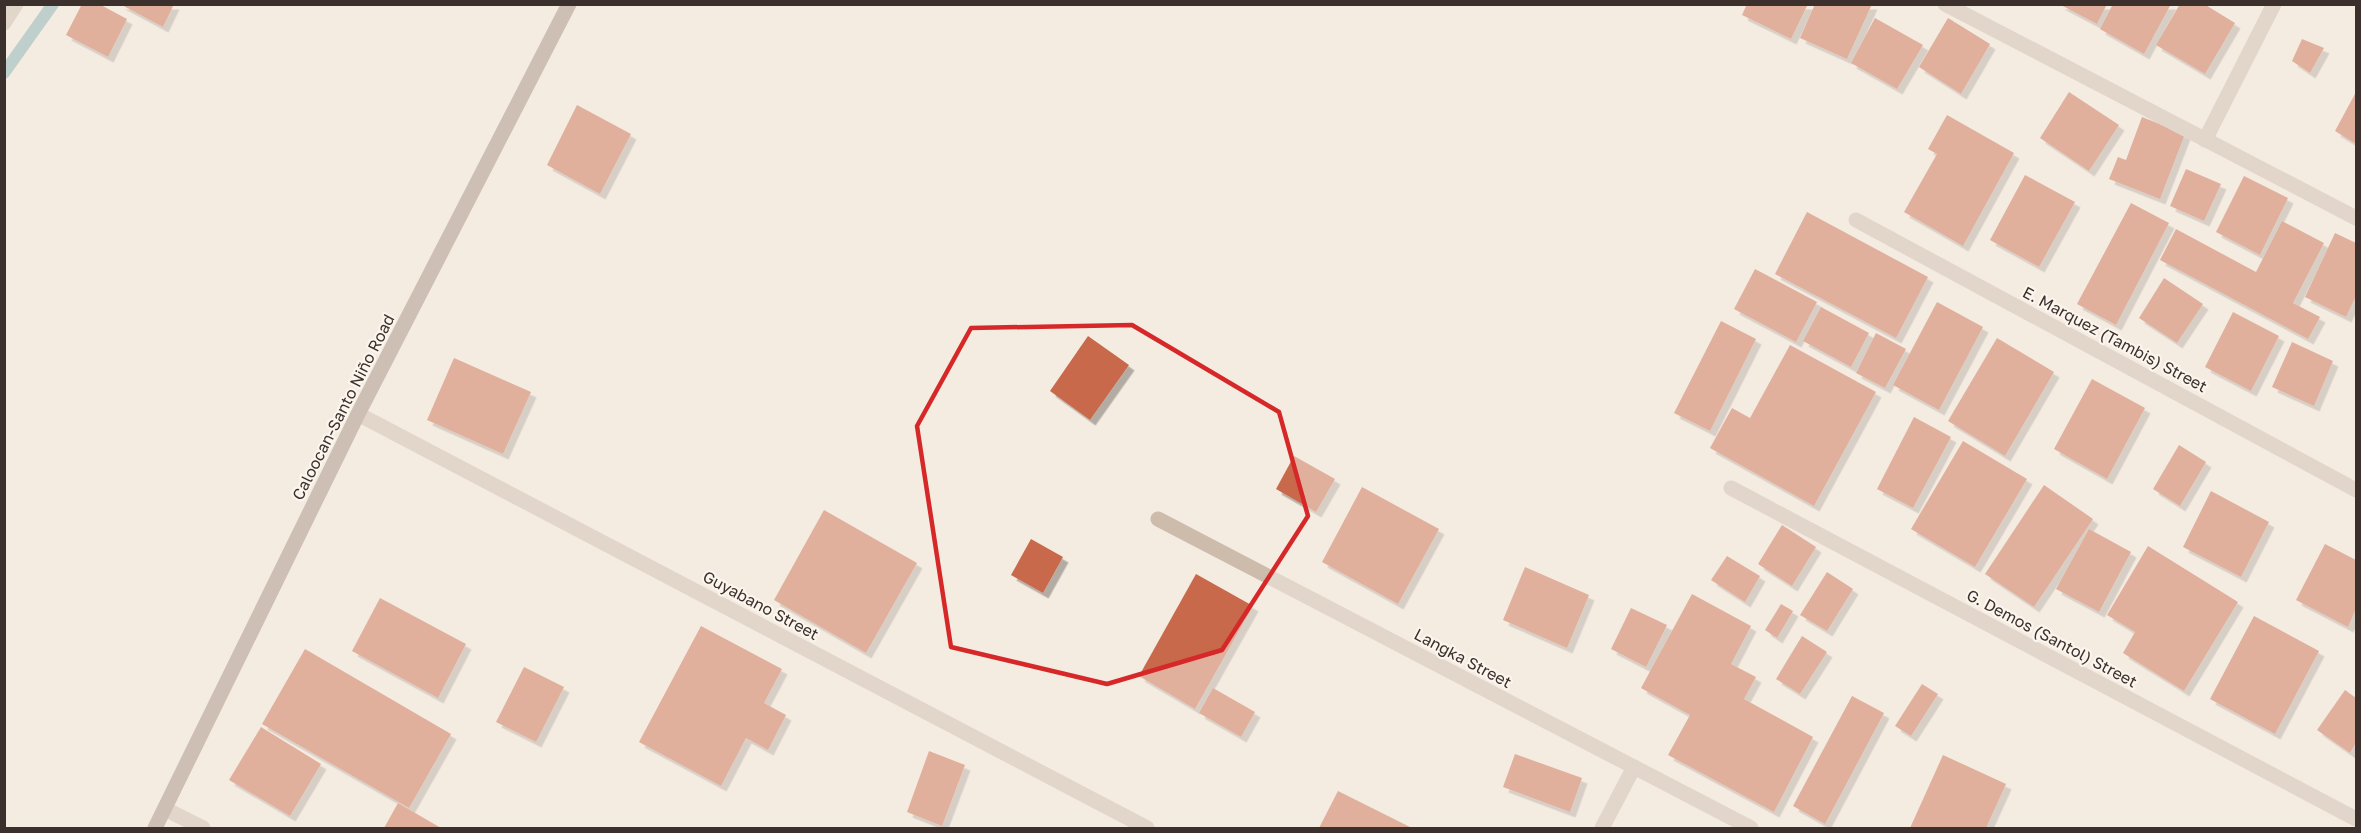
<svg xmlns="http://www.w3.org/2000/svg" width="2361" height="833" font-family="'Golos Text',sans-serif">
<defs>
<filter id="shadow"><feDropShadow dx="5.5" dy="5.5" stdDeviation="0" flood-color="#0004"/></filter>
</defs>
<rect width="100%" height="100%" fill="#f4ebe1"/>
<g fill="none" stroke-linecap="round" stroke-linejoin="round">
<polyline stroke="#7fb0b2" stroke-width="12" points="4,73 53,4"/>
</g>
<g fill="#c8694b" filter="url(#shadow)">
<polygon points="82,4 99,4 127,19 108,57 66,35"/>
<polygon points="120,4 174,4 163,27"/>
<polygon points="1747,4 1808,4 1791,39 1742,15"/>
<polygon points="1815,4 1872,4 1847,59 1800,38"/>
<polygon points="2059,4 2107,4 2097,24"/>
<polygon points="2113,4 2171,4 2144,54 2100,29"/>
<polygon points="2180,4 2204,4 2235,23 2205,74 2156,45"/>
<polygon points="1875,18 1923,45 1897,89 1851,63"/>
<polygon points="1948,18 1990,44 1961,94 1919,67"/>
<polygon points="2302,39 2324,48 2310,73 2292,61"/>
<polygon points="2069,92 2119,125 2089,171 2040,138"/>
<polygon points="2356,92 2356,144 2335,131"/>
<polygon points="577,105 631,134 600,194 547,165"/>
<polygon points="1947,115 2014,153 1963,246 1904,212 1937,154 1928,149"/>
<polygon points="2142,117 2185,134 2160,199 2109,179 2118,157 2126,160"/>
<polygon points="2186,169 2221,184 2204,221 2170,206"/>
<polygon points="2025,175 2075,202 2039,267 1990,240"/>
<polygon points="2244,176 2288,198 2260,255 2216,232"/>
<polygon points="2131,203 2169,223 2116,325 2077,304"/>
<polygon points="1807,212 1928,277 1896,338 1775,274"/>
<polygon points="2282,221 2324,243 2293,303 2320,317 2308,339 2160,260 2176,229 2256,272"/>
<polygon points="2335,233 2356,243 2356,296 2346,317 2305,297"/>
<polygon points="1755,269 1817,302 1796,342 1734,309"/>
<polygon points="2164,278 2203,304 2177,343 2139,318"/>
<polygon points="1937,302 1983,327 1939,410 1893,385"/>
<polygon points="1821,307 1869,333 1851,367 1803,341"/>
<polygon points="2233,312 2279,336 2251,391 2205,367"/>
<polygon points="1721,321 1756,339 1710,431 1674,413"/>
<polygon points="1876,333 1906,349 1885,388 1856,373"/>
<polygon points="1088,336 1129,365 1090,420 1050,391"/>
<polygon points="1997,338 2054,372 2005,456 1948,421"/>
<polygon points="2292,342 2333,361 2314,406 2272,387"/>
<polygon points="1790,345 1876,392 1814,506 1710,448 1732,408 1750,418"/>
<polygon points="454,358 531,392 503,454 427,420"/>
<polygon points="2092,379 2145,408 2107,479 2054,449"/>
<polygon points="1914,417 1951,437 1913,508 1877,489"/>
<polygon points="1963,441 2027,479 1975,567 1911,529"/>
<polygon points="2179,445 2206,462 2180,506 2153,489"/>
<polygon points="1294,456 1335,479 1316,512 1276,489"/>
<polygon points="2044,485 2093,519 2034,607 1985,574"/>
<polygon points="1362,487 1439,529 1398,604 1322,562"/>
<polygon points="2211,491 2269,522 2241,577 2183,547"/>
<polygon points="824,510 917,563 866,653 774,600"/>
<polygon points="1782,525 1816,547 1792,586 1758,564"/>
<polygon points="2089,529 2131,552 2099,612 2056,589"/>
<polygon points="1031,539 1063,557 1043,593 1011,575"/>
<polygon points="2325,544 2356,560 2356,609 2348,627 2296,600"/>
<polygon points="2148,546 2238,602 2184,691 2123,653 2135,632 2107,615"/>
<polygon points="1727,556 1760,576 1745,602 1711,580"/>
<polygon points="1525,567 1589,595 1567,648 1503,620"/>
<polygon points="1827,572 1853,589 1827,631 1800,615"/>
<polygon points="1196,574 1253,606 1195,709 1139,676"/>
<polygon points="1692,594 1751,626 1731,664 1756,677 1744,699 1813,737 1774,812 1668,755 1690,715 1641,688"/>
<polygon points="380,598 466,644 438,698 352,651"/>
<polygon points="1781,604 1793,611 1777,638 1765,630"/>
<polygon points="1631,608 1667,625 1646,667 1611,649"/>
<polygon points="2254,616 2319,651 2275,734 2210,699"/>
<polygon points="701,626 782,669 764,703 786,715 768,750 746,738 721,786 639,742"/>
<polygon points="1802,636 1827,652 1800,694 1776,679"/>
<polygon points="305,649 451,734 409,808 262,724"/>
<polygon points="524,667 564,687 536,742 496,722"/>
<polygon points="1922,684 1938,694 1911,736 1895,726"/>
<polygon points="1213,688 1255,712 1241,737 1199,713"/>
<polygon points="2345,690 2356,698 2356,743 2350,753 2317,730"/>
<polygon points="1852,696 1884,713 1825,824 1793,806"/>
<polygon points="261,727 321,764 290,816 229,780"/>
<polygon points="929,751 965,765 942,826 907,812"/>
<polygon points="1515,754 1582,778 1570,812 1503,787"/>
<polygon points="1943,755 2006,784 1986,828 1910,828"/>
<polygon points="1338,791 1412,828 1319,828"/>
<polygon points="398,803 441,828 384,828"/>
</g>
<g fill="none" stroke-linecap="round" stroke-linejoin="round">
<g stroke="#cdbbac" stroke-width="15">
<polyline points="1945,4 2356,218"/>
<polyline points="4,23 16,4"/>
<polyline points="2205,140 2274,4"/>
<polyline points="1856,220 2356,490"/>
<polyline points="358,414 1147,828"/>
<polyline points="1731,488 2356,819"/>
<polyline points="1158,519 1751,828"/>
<polyline points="165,809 203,828"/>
<polyline points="1602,828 1634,767"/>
</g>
<polyline stroke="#a18a7d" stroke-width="15" points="155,828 358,414 569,4"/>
</g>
<path d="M0 0H2361V833H0ZM 1132,325 L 1279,412 L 1308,516 L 1222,650 L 1107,684 L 951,647 L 917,426 L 971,328 Z" fill="#f4ebe1" fill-opacity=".55" fill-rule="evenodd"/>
<path fill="none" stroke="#d62828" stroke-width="4.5" stroke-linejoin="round" d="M 1132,325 L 1279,412 L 1308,516 L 1222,650 L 1107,684 L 951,647 L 917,426 L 971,328 Z"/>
<g text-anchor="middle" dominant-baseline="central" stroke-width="4.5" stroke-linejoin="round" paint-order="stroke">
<g font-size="16" fill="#3b302b" stroke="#fbf5ee">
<text transform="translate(2115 339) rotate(28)">E. Marquez (Tambis) Street</text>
<text transform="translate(343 407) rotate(-63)">Caloocan-Santo Niño Road</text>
<text transform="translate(761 605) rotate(28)">Guyabano Street</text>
<text transform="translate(2052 638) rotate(28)">G. Demos (Santol) Street</text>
<text transform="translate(1463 658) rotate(28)">Langka Street</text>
</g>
</g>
<rect width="2361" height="833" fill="none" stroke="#3b302b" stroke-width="12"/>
</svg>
